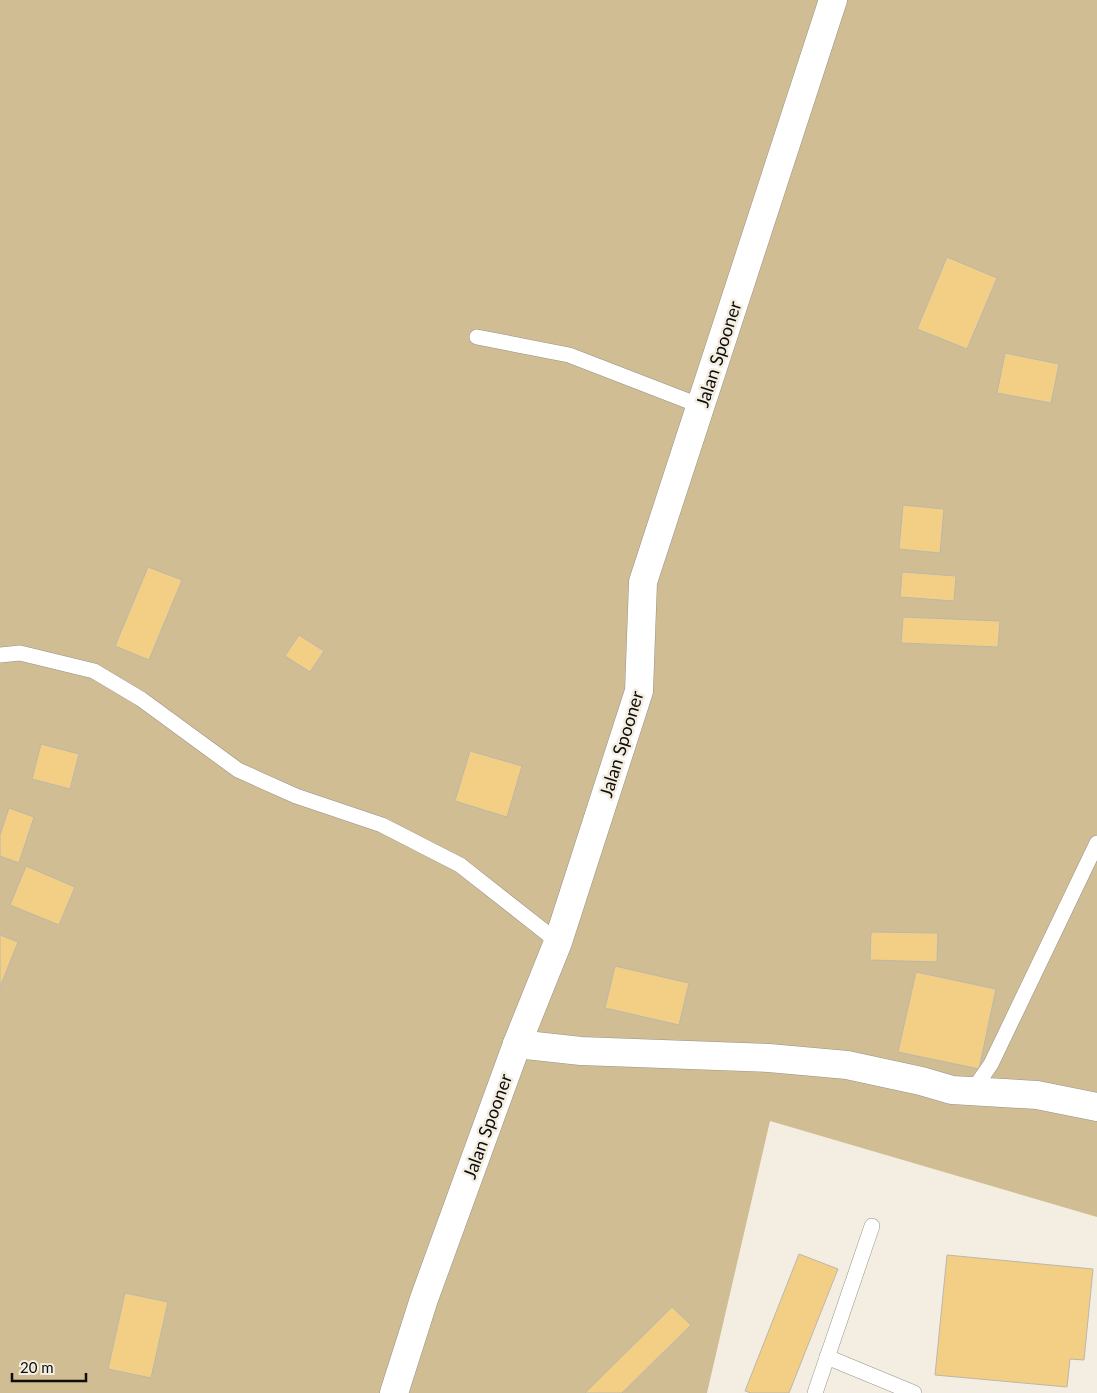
<svg xmlns="http://www.w3.org/2000/svg" width="1097" height="1393" font-family="Lato,sans-serif">
<rect width="100%" height="100%" fill="#f4eee2"/>
<polygon fill="#d1bd93" points="0,0 1097,0 1097,1217 770,1121 707,1393 0,1393"/>
<g fill="#f2cf85" stroke="#bcb7ab">
<polygon points="947,257 997,278 967,349 917,329"/>
<polygon points="1005,353 1059,364 1051,403 997,393"/>
<polygon points="903,505 944,509 940,553 899,549"/>
<polygon points="148,567 182,580 149,660 115,646"/>
<polygon points="902,572 956,576 954,601 900,597"/>
<polygon points="903,617 1000,621 998,647 901,643"/>
<polygon points="299,635 324,651 310,672 285,656"/>
<polygon points="41,744 79,754 70,789 32,779"/>
<polygon points="470,751 522,766 507,817 455,801"/>
<polygon points="9,808 34,817 19,863 0,856 0,835"/>
<polygon points="26,866 75,887 59,925 10,905"/>
<polygon points="871,932 938,933 937,962 870,960"/>
<polygon points="0,935 18,942 0,987"/>
<polygon points="615,966 689,983 679,1025 605,1008"/>
<polygon points="916,972 996,989 979,1069 898,1052"/>
<polygon points="799,1254 838,1269 789,1393 751,1393 745,1391"/>
<polygon points="947,1255 1093,1269 1084,1360 1070,1359 1067,1387 935,1375"/>
<polygon points="125,1293 168,1302 151,1378 108,1369"/>
<polygon points="672,1307 691,1325 622,1393 585,1393"/>
</g>
<g fill="none" stroke-linecap="round" stroke-linejoin="round">
<defs>
<g id="service">
<polyline points="477,337 569,355 701,406"/>
<polyline points="0,655 20,653 94,671 141,699 238,770 296,796 382,825 460,865 558,942"/>
<polyline points="971,1093 991,1064 1097,843"/>
<polyline points="827,1357 914,1393"/>
<polyline points="815,1393 872,1226"/>
</g>
<g id="minor">
<polyline points="517,1044 581,1051 769,1058 847,1065 921,1081 952,1090 1037,1095 1097,1107"/>
<polyline points="394,1393 424,1299 517,1044 558,942 639,691 643,582 833,0"/>
</g>
</defs>
<use href="#service" stroke="#989287" stroke-width="16"/>
<use href="#minor" stroke="#989287" stroke-width="29"/>
<use href="#service" stroke="#fff" stroke-width="15"/>
<use href="#minor" stroke="#fff" stroke-width="28"/>
</g>
<g text-anchor="middle" dominant-baseline="central" stroke-width="5" stroke-linejoin="round" paint-order="stroke">
<g font-size="18" fill="#0f0d09" stroke="#f4eee2">
<text transform="translate(718 354) rotate(-72)">Jalan Spooner</text>
<text transform="translate(621 744) rotate(-73)">Jalan Spooner</text>
<text transform="translate(487 1126) rotate(-70)">Jalan Spooner</text>
</g>
</g>
<path d="M12 1373v8h74v-8" fill="none" stroke="#0f0d09" stroke-width="2.5"/>
<text x="20" y="1373" font-size="15" fill="#0f0d09" stroke="#f4eee2" stroke-width="4" paint-order="stroke">20 m</text>
</svg>
